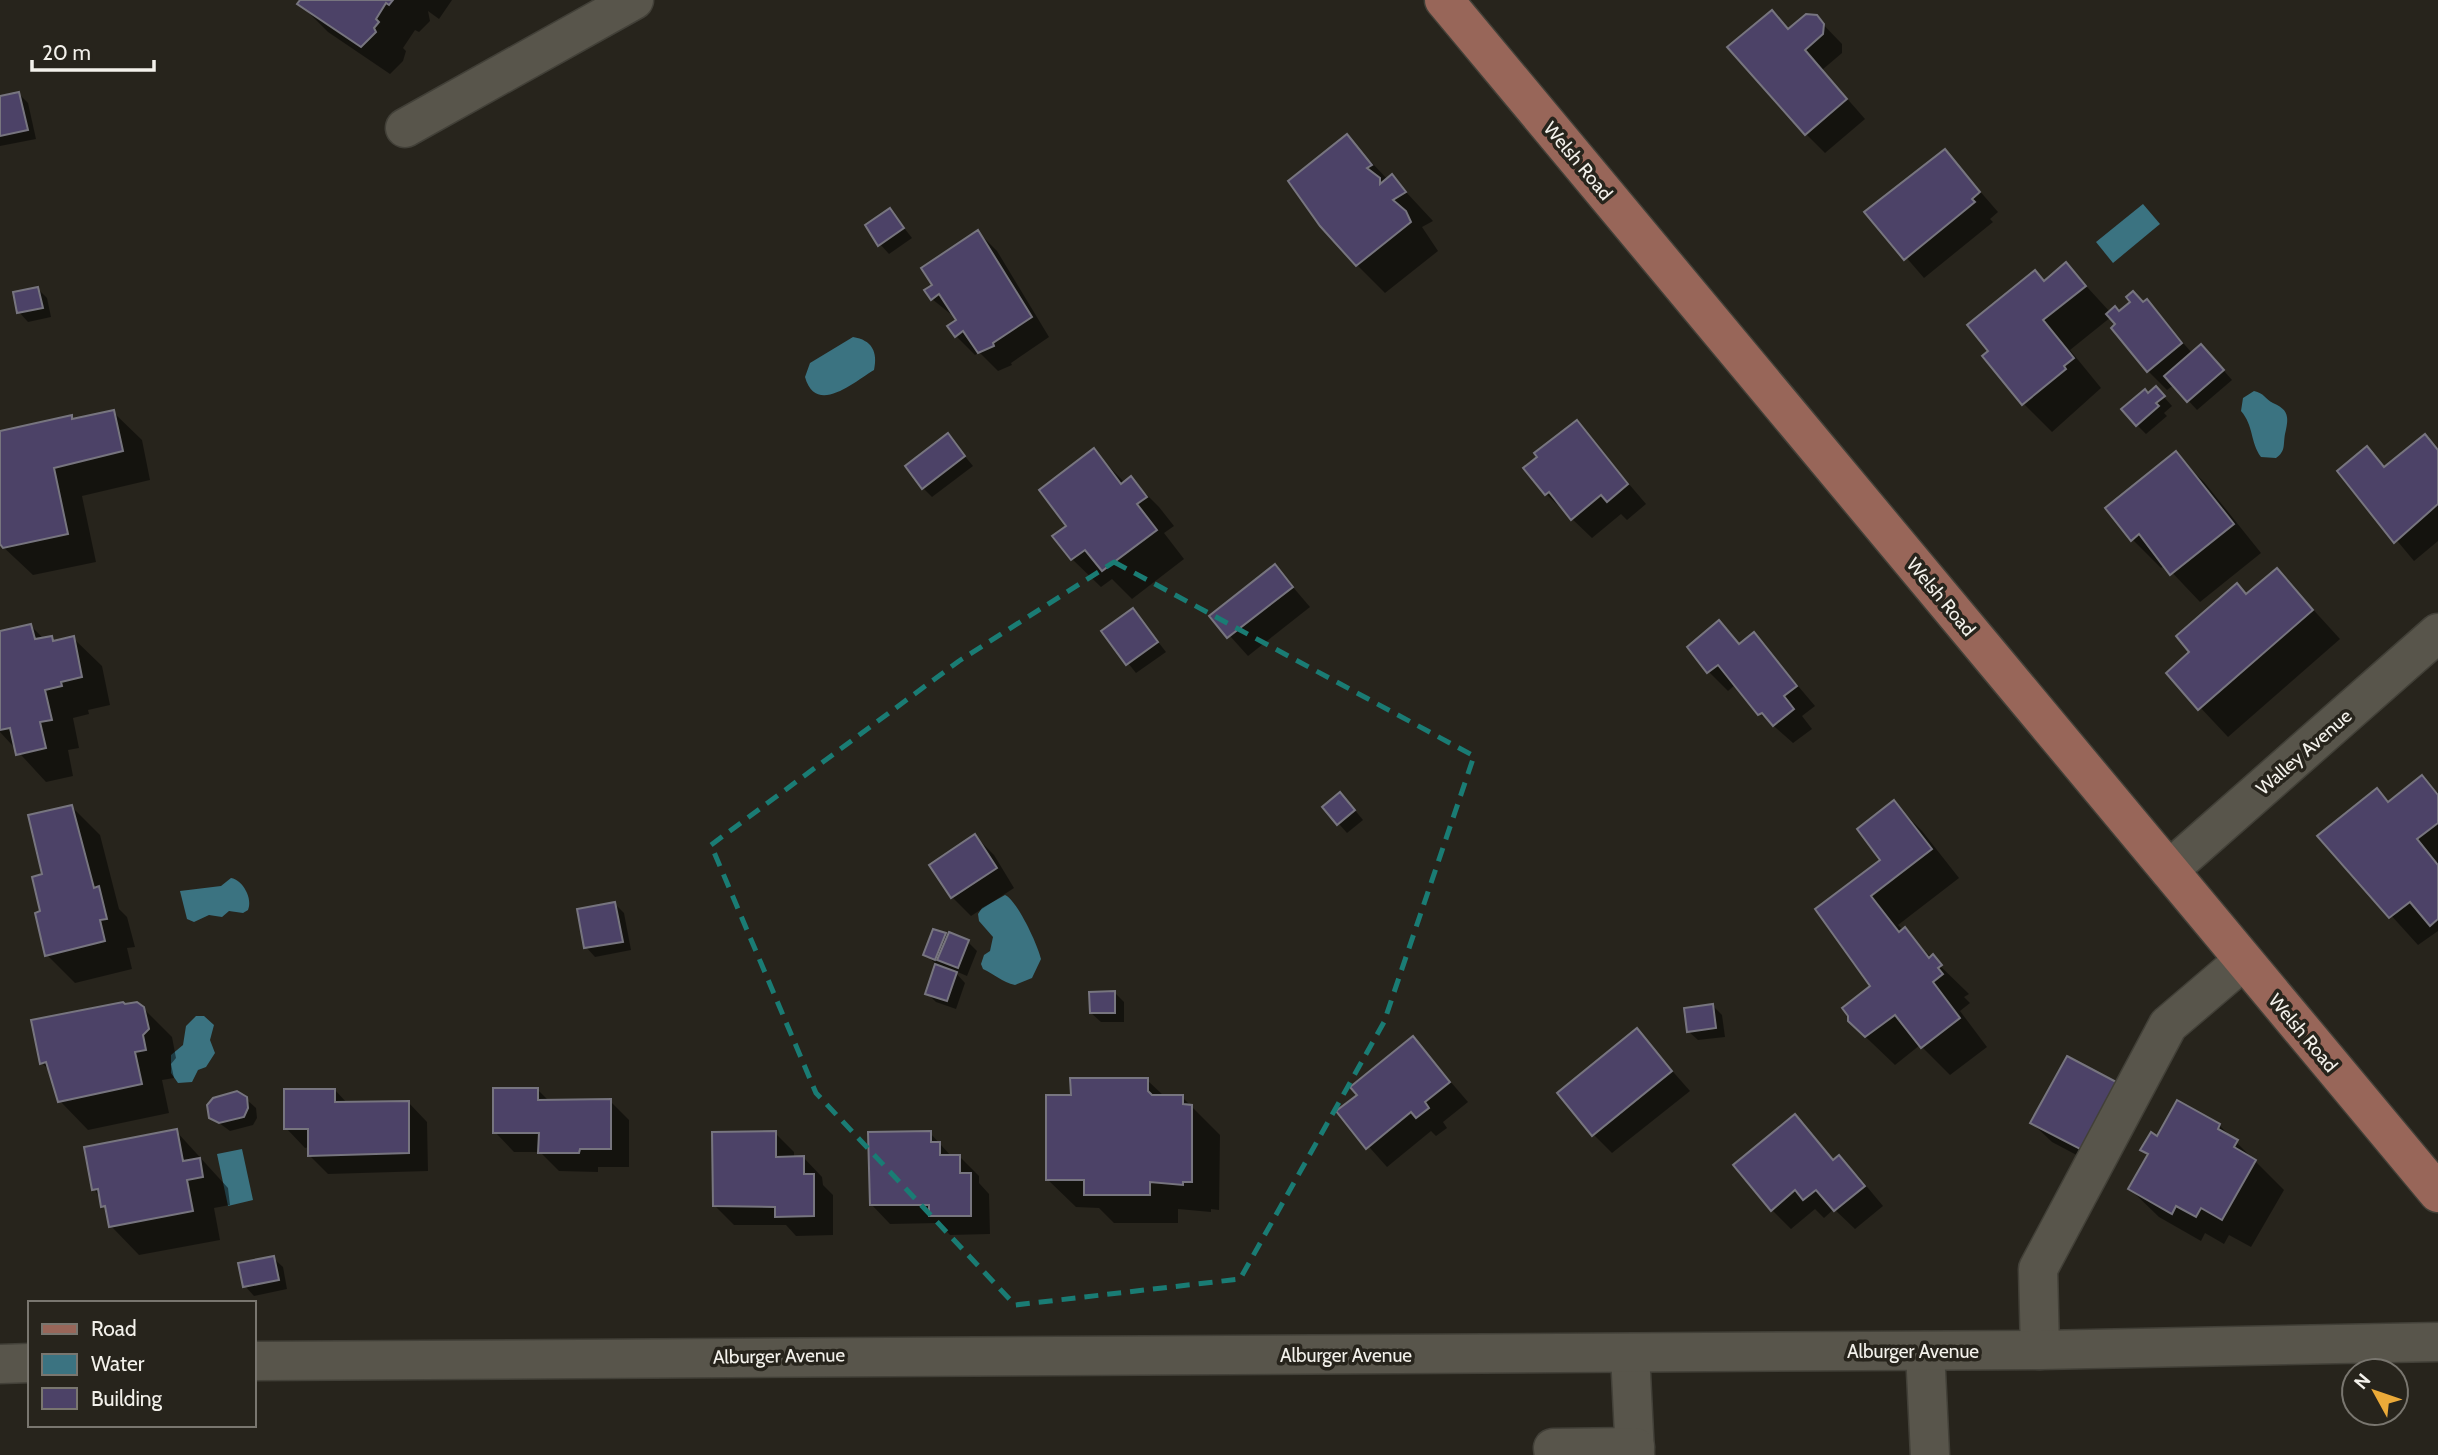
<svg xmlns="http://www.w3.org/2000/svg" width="2438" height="1455" font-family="Cabin,sans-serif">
<rect width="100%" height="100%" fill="#27241c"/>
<g fill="#3b7381">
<polygon points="2143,204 2160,224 2113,263 2096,242"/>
<path d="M 853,337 C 872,340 878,352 874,370 C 854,382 816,416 805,377 L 810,363 Z"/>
<path d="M 2254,391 C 2264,393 2265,399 2273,403 C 2289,410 2289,417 2285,434 C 2283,445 2286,451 2276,458 L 2261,457 C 2250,442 2254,426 2241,411 L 2243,398 Z"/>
<path d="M 231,878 C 243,880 253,899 248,910 L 243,913 L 229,911 L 222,917 L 209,915 L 194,922 L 187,919 L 180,891 L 221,886 Z"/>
<path d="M 1005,895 C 1017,900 1038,945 1041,959 L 1032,978 L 1015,985 C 1002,982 994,974 983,969 L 981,964 L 984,955 L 990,951 L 993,937 L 979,921 L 978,914 L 982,908 Z"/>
<polygon points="196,1016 204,1016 214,1025 210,1040 215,1053 206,1067 198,1070 192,1082 178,1083 171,1073 171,1055 183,1045 186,1026"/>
<polygon points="242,1149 253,1200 228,1206 217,1154"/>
</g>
<g fill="#0007">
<polygon points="300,0 452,0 439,19 428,11 430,21 419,32 415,30 403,48 406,51 403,61 390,74 328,32 299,3"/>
<polygon points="1772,12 1790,30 1816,17 1842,44 1842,53 1822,70 1865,119 1825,153 1806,134"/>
<polygon points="19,94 28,103 36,139 0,146 0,98"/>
<polygon points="1347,136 1388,180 1392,177 1433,221 1422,227 1438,251 1385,293 1357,265"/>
<polygon points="1945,151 1998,212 1990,219 1993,222 1924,278 1867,212"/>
<polygon points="890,210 912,238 889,254 880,244"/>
<polygon points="978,232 997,251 1049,337 1011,363 1012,365 998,371 979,352 975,355 956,336 958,320 932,299 935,285"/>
<polygon points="2066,264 2110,312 2119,313 2146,301 2192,353 2210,355 2232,380 2197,410 2174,385 2167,390 2148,371 2113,328 2117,324 2111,317 2070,350 2101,388 2052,432 2024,404 1985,356 2044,282"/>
<polygon points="38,289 47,298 51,317 28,322 19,312"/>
<polygon points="2156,388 2172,406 2164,413 2167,416 2146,434 2137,425 2149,395"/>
<polygon points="113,412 142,440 150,480 82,496 96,562 33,575 0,544 0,432 71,417 74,420"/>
<polygon points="1576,422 1646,504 1627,520 1621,514 1592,538 1546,494"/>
<polygon points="948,436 973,466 932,497 923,488"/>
<polygon points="2425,436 2438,449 2438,541 2414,561 2339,471 2367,449 2386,467"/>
<polygon points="1093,450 1125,483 1131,479 1159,507 1174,526 1164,533 1184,559 1132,599 1112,579 1101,587 1072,559 1069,526"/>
<polygon points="2175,454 2204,482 2261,553 2200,602 2165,565 2161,568 2133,540 2108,508"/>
<polygon points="1275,566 1310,607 1248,656 1212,616"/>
<polygon points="2277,570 2340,639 2228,737 2168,673"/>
<polygon points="1133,610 1166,652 1136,673 1103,632"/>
<polygon points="1719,623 1741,645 1754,634 1815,706 1802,716 1812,729 1793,743 1760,714 1736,684 1728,691 1709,672"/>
<polygon points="31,626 44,639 52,638 55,642 73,638 102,666 110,705 88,710 89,714 73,718 79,748 68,750 73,776 46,782 0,732 0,633"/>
<polygon points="2422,777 2438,793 2438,931 2418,945 2320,837 2389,804"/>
<polygon points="1349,803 1363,820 1347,833 1324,807"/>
<polygon points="1894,803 1922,831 1959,878 1898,925 1969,994 1964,997 1970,1003 1960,1011 1987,1047 1950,1075 1920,1045 1895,1065 1849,1021 1873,986 1818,909 1882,860"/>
<polygon points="72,807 100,835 119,909 127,917 135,947 127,948 132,969 75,983 47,955 42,913 44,876"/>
<polygon points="975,836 994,855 1014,888 971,916 952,897 931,865"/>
<polygon points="615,904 624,913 631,950 595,957 586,947"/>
<polygon points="945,935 968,942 977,951 967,976 953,970 965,983 956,1009 936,1002 927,993 937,965 925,954"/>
<polygon points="1114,992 1124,1002 1124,1022 1101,1022 1091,1013"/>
<polygon points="1713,1006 1722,1015 1725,1037 1698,1040 1688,1031"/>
<polygon points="143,1008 172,1037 176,1058 171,1064 174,1078 162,1080 169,1113 88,1130 60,1101 51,1072 42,1063"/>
<polygon points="1637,1031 1690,1091 1612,1153 1593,1134"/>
<polygon points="1413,1038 1468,1102 1443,1122 1447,1128 1436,1136 1431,1131 1387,1167 1338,1112 1359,1095"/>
<polygon points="2067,1058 2103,1169 2052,1142 2032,1123"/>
<polygon points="1147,1080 1164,1096 1182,1097 1220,1135 1219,1210 1211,1209 1211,1212 1178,1209 1178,1223 1114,1223 1099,1208 1076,1207 1047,1179 1072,1097"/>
<polygon points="537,1089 549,1101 610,1101 629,1120 629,1167 598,1167 598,1172 559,1171 540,1152 514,1152 495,1132"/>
<polygon points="335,1090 347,1103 408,1102 427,1122 428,1171 328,1174 309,1155 309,1147 305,1148 286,1128"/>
<polygon points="246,1099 256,1108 257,1118 253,1125 230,1131 211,1117"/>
<polygon points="1795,1116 1835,1161 1839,1157 1858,1176 1883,1206 1855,1229 1834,1209 1824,1218 1815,1209 1791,1229 1772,1210"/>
<polygon points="2219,1125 2284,1190 2251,1247 2229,1235 2224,1244 2205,1233 2201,1241 2159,1217 2130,1189 2149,1156 2142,1150 2158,1138"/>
<polygon points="176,1131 228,1188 230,1205 214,1208 220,1240 139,1255 111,1226 108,1211 94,1189"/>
<polygon points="775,1133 794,1152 794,1158 803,1157 822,1177 823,1185 833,1195 833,1235 796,1236 786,1225 734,1225 715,1206"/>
<polygon points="930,1133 952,1157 960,1157 979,1176 979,1183 989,1194 990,1234 950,1235 939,1223 890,1224 871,1204"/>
<polygon points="273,1258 283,1267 287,1289 254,1296 245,1286"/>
</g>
<g fill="#4c4267" stroke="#77757f" stroke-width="2">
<polygon points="300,0 393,0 389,5 386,3 376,19 379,22 374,28 376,32 361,47 297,4"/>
<polygon points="1772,10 1788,29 1806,14 1817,15 1824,24 1823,34 1805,50 1847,99 1805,135 1727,47"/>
<polygon points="19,92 28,130 0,136 0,96"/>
<polygon points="1347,134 1372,165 1367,168 1380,178 1380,184 1392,174 1406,192 1393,200 1406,211 1411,222 1356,266 1320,226 1288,181"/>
<polygon points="1945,149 1980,192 1972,199 1975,202 1904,260 1864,212"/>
<polygon points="890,208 904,228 878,246 865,225"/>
<polygon points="978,230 1032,317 993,343 994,346 978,353 963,331 955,337 947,326 956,320 939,294 931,300 924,290 932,285 921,268"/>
<polygon points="2066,262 2086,286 2043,320 2074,358 2064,366 2066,369 2022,405 1982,356 1988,351 1967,325 2035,270 2044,281"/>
<polygon points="38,287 43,308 17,313 13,292"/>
<polygon points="2133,291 2143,302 2147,299 2182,343 2147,372 2111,328 2115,324 2106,314 2115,306 2119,311 2130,302 2126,297"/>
<polygon points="2201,344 2224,370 2187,402 2164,376"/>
<polygon points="2156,386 2165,396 2156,403 2159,406 2136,426 2121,409 2145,389 2148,393"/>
<polygon points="114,410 123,451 54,468 68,534 3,548 0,544 0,431 72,415 72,419"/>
<polygon points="1577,420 1628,484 1607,502 1601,495 1571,520 1549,492 1545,495 1523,468 1537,457 1534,453"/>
<polygon points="948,433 965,456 922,489 905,466"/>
<polygon points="2425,434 2438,450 2438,504 2394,543 2337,471 2367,446 2384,467"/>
<polygon points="1094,448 1121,484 1131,476 1147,497 1137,504 1157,530 1102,571 1085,550 1071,560 1052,536 1066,526 1039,490"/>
<polygon points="2176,451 2234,524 2170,575 2139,534 2131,541 2105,508"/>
<polygon points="1275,564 1293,587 1227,638 1209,616"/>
<polygon points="2277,568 2313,610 2198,710 2166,673 2189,652 2176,636 2237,583 2246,594"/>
<polygon points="1133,608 1158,642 1126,665 1101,631"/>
<polygon points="1719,620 1739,644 1754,632 1797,686 1784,696 1794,709 1773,726 1762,713 1758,715 1718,665 1707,673 1687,647"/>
<polygon points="31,624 35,639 52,636 53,641 74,636 82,677 61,682 62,686 45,690 52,720 40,722 46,748 16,755 10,728 0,730 0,631"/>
<polygon points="2422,775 2438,795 2438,823 2417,839 2438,865 2438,919 2430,926 2410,902 2389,918 2317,836 2377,788 2388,802"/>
<polygon points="1340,792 1355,810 1337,825 1322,807"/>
<polygon points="1894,800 1932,849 1871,896 1899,932 1905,927 1929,958 1933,954 1942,965 1938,968 1943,974 1933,982 1960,1018 1921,1048 1895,1015 1865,1037 1848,1021 1848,1016 1842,1008 1870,986 1815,909 1880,860 1857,829"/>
<polygon points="72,805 94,888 99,886 107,919 100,920 105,941 45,956 35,913 40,911 32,877 42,874 28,815"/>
<polygon points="975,834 997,868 951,898 929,865"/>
<polygon points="615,902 623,942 584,948 577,909"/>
<polygon points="933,929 946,933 935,960 923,955"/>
<polygon points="949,932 969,940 958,968 937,960"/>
<polygon points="935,964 957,972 947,1001 925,994"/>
<polygon points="1115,991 1115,1013 1090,1013 1089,992"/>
<polygon points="123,1002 125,1004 137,1002 144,1007 149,1029 143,1035 146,1050 135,1052 142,1084 58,1102 46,1062 40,1064 31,1020"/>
<polygon points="1713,1004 1716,1028 1687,1032 1684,1008"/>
<polygon points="1637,1028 1672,1071 1592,1136 1557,1093"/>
<polygon points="1413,1036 1450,1082 1425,1102 1429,1108 1416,1118 1411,1112 1366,1149 1336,1111 1357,1095 1350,1087"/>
<polygon points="2067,1056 2120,1084 2084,1151 2030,1123"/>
<polygon points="1070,1078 1148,1078 1148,1091 1152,1095 1183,1095 1183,1104 1192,1105 1192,1182 1183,1182 1183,1185 1150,1182 1150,1195 1084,1195 1084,1180 1046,1180 1046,1095 1071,1095"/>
<polygon points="493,1088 538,1088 538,1100 611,1099 611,1149 580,1149 579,1153 538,1153 539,1133 493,1133"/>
<polygon points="284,1089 335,1089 335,1102 409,1101 409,1153 308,1156 308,1129 284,1129"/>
<polygon points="237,1091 247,1097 248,1108 244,1117 219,1123 209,1118 207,1105 213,1098"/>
<polygon points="2177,1100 2220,1124 2218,1129 2238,1140 2234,1147 2256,1160 2222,1220 2201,1208 2196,1217 2176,1206 2172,1214 2128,1189 2148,1154 2140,1150 2151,1132 2157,1136"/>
<polygon points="1795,1114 1833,1160 1839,1155 1865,1186 1834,1211 1816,1190 1803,1200 1795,1190 1771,1211 1733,1165"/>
<polygon points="177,1129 183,1161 200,1158 203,1177 187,1180 193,1211 109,1227 105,1206 101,1207 98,1189 92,1190 84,1147"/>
<polygon points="776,1131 776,1157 804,1156 804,1174 814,1174 814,1216 775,1217 775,1207 713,1206 712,1132"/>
<polygon points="931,1131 931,1142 940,1142 940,1155 960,1155 960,1173 971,1173 971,1216 929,1216 929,1205 870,1205 868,1132"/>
<polygon points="274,1256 279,1280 243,1287 238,1263"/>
</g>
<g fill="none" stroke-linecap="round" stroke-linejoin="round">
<defs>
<g id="minor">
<polyline points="405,128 634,0"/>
<polyline points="2169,870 2438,633"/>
<polyline points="2040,1350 2038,1269 2168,1025 2243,961"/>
<polyline points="1925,1351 1930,1455"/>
<polyline points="1630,1353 1635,1455"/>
<polyline points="254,1361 2040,1350 2438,1342"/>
<polyline points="0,1364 30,1363"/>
<polyline points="1554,1455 1553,1448 1635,1447"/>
</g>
<polyline id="major" points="1444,0 2438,1193"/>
</defs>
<use href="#minor" stroke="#424038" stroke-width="41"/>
<use href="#major" stroke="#424038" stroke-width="41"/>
<use href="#minor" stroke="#58554b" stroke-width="38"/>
<use href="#major" stroke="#986659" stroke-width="38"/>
</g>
<path fill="none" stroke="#1a7c74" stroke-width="5" stroke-dasharray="14 9" stroke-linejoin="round" d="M 1114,562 L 1474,756 L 1384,1022 L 1240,1279 L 1015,1305 L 816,1093 L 711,845 L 959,661 Z"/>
<g text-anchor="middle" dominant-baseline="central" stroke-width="7" stroke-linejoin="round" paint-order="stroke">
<g font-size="19" fill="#f3f1eb" stroke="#27241c">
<text transform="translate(1578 161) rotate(50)">Welsh Road</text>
<text transform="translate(1941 597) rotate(50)">Welsh Road</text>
<text transform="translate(2304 752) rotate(-41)">Walley Avenue</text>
<text transform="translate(2303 1033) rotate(50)">Welsh Road</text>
<text x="1913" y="1351">Alburger Avenue</text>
<text x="1346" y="1355">Alburger Avenue</text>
<text transform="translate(779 1356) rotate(-1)">Alburger Avenue</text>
</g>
</g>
<rect x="28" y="1301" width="228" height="126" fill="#27241c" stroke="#79766f" stroke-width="2"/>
<rect x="42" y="1324" width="35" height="10" fill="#986659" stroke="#79766f" stroke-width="2"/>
<text x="91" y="1336" font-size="21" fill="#f3f1eb">Road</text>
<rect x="42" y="1354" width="35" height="21" fill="#3b7381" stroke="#79766f" stroke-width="2"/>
<text x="91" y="1371" font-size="21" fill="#f3f1eb">Water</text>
<rect x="42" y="1388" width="35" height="21" fill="#4c4267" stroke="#79766f" stroke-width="2"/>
<text x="91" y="1406" font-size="21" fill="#f3f1eb">Building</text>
<g transform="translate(2375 1392) rotate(310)"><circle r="33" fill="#27241c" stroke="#79766f" stroke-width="2"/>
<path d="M0-5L12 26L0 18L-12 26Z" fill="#ebaa39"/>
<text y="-10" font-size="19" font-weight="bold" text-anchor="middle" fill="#f3f1eb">N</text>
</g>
<path d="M32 60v10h122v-10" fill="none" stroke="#f3f1eb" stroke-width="3.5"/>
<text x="42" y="60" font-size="21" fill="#f3f1eb" stroke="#27241c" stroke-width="5" paint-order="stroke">20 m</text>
</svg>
